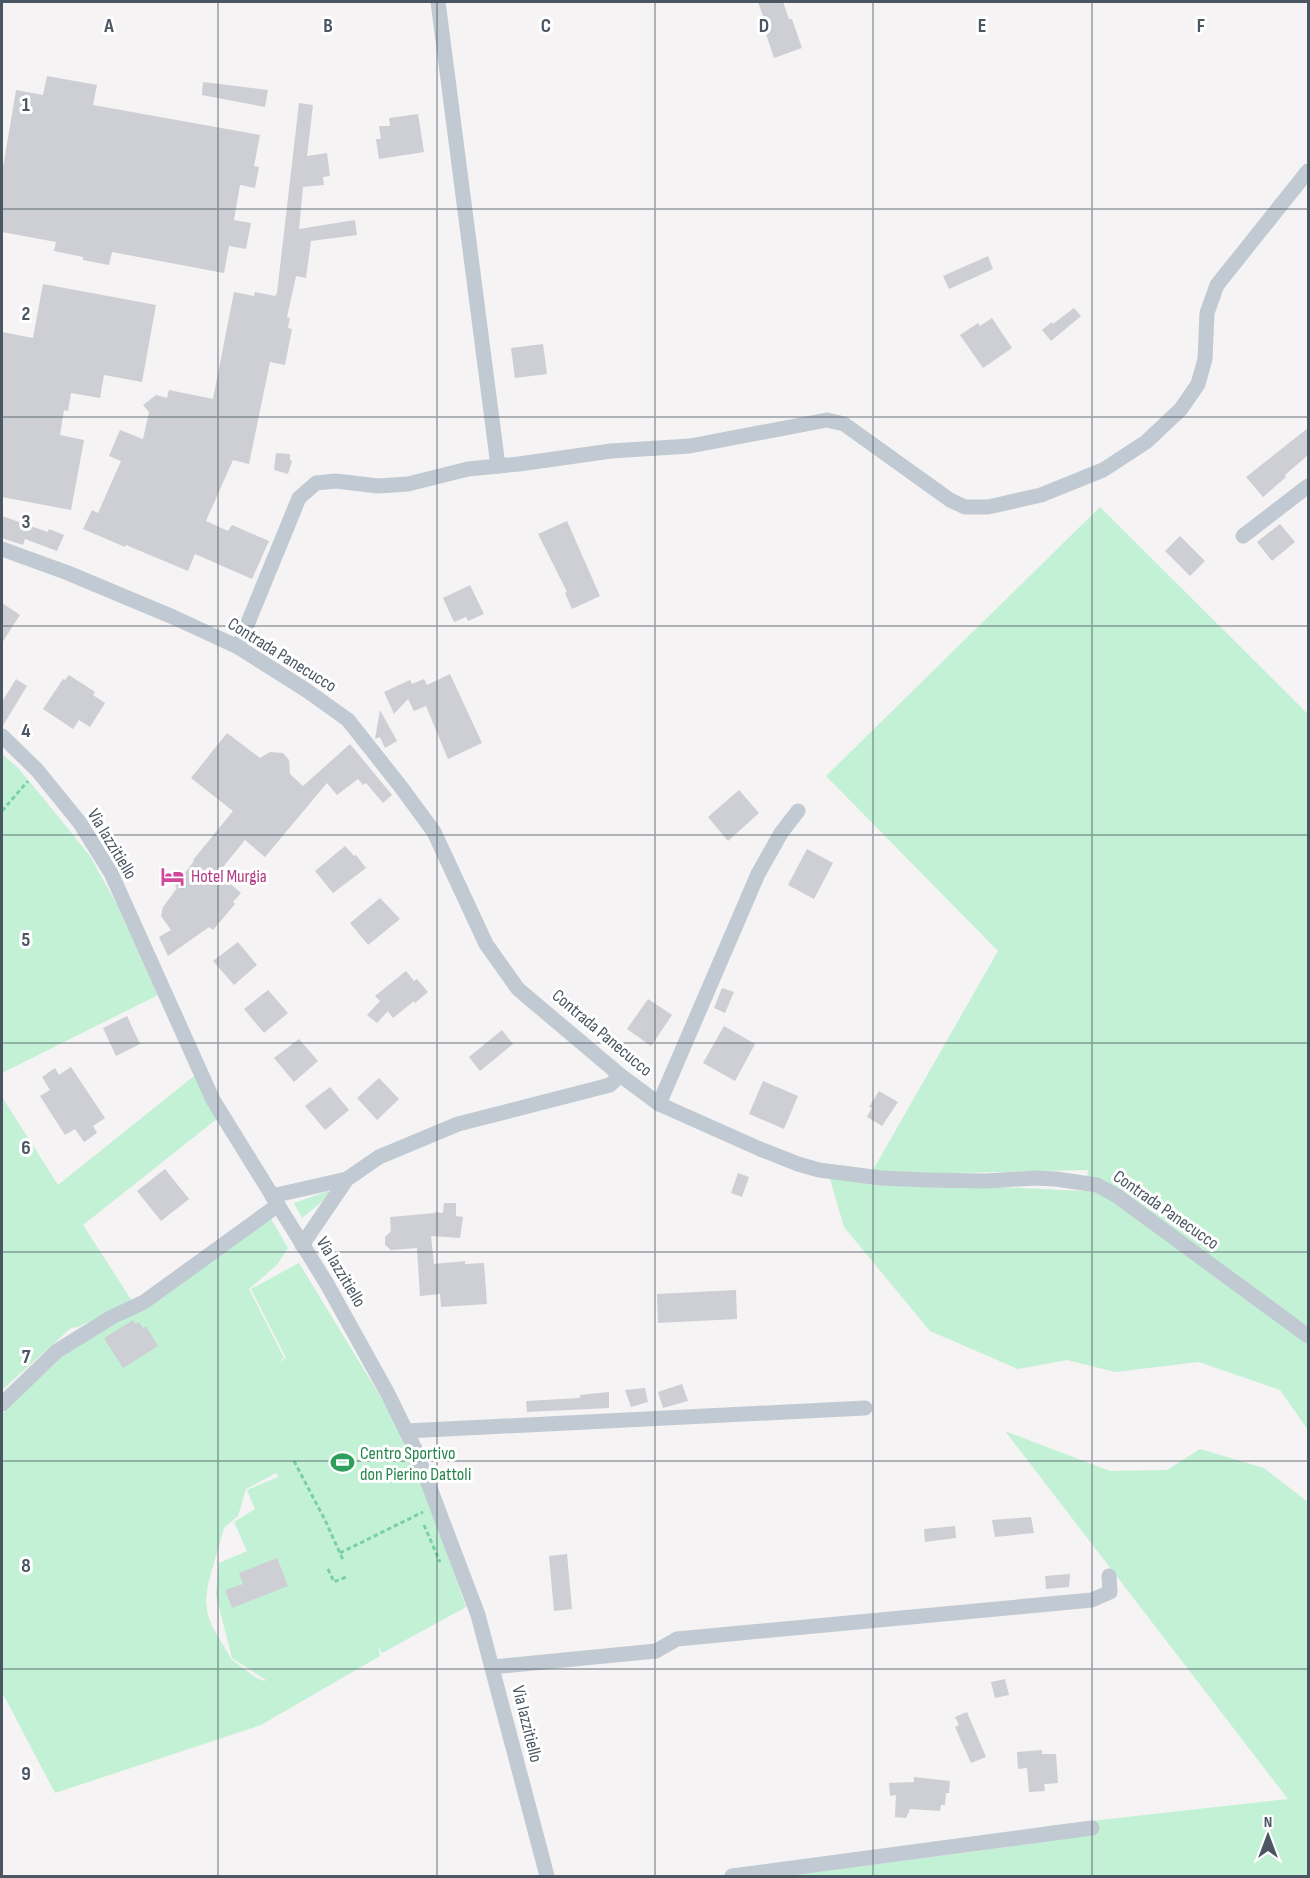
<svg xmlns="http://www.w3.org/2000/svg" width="1310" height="1878" font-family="'Sofia Sans Condensed',sans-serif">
<rect width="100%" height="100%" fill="#f5f3f3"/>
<g fill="#c3f1d5" fill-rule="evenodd">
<polygon points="1100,507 1308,714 1308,1335 1087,1178 1088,1170 910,1174 873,1170 998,951 826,776"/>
<polygon points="2,754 18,768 44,799 90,856 116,903 158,995 2,1073"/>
<polygon points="194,1076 218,1118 83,1225 132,1301 78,1327 71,1328 2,1390 2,1097 58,1185"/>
<polygon points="830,1179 1105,1192 1308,1342 1308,1430 1280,1390 1199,1362 1115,1372 1067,1360 1018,1369 930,1331 844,1227"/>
<polygon points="328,1191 330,1195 302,1218 294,1203"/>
<path d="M 270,1217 L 288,1248 L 277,1265 L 249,1289 L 284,1358 L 276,1364 L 286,1358 L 251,1289 L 299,1263 L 391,1414 L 426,1494 L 466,1607 L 382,1653 L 378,1647 L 380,1656 L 261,1725 L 55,1793 L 2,1692 L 2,1414 L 67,1352 ZM 276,1473 L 278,1477 L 247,1490 L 255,1509 L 234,1522 L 247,1551 L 219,1563 L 216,1595 L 232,1658 L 266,1680 L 264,1681 L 255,1677 L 232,1660 L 213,1628 L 208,1616 L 206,1601 L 208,1584 L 224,1528 L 238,1516 L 246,1489 Z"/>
<polygon points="1005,1431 1110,1471 1167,1470 1200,1449 1264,1468 1308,1502 1308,1876 787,1876 1008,1847 1046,1826 1288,1799"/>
</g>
<g fill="#cdcfd5">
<polygon points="758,2 783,2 789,19 792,19 802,48 774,58 764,28 767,27"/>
<polygon points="47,76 97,85 93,105 260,135 254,166 259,167 255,188 240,185 234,220 251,223 246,249 229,246 224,273 112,252 109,265 83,260 83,257 54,251 56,242 2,232 2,173 16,90 43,95"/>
<polygon points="203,82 268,90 265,107 202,95"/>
<polygon points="299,103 313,105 307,156 327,153 330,176 323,177 324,185 303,187 299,229 355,220 357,235 311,241 306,278 296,276 287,317 290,318 288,328 292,329 285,365 270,362 249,464 233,460 206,521 228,531 232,525 269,541 252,579 195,554 188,571 126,545 125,547 83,529 92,510 98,513 121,461 109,456 120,430 143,439 149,412 143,405 156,395 167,398 169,390 213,399 234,292 254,296 255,292 275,296 277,293"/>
<polygon points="418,114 424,152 379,159 376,139 381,139 379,126 390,126 389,118"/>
<polygon points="988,256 993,269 949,289 943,276"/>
<polygon points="43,284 156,305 142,382 104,375 100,398 71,393 68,411 64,410 60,435 84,440 71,510 2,497 2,332 33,338"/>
<polygon points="1074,308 1081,316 1051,341 1042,330 1052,322 1053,324"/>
<polygon points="992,318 1012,348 983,368 960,335 978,323 980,326"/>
<polygon points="543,344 547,374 515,378 511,348"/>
<polygon points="1308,428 1308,455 1285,475 1286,477 1263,497 1246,477"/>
<polygon points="276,453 290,454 290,460 292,461 288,474 274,470"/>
<polygon points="2,516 48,532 49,529 64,535 57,551 25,539 23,545 2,538"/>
<polygon points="567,521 600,596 572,609 565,593 567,592 538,534"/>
<polygon points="1280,524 1295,542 1272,561 1257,542"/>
<polygon points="1180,536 1205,561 1190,576 1165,551"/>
<polygon points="470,585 484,614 468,621 466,617 454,622 443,598"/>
<polygon points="2,603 20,615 2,643"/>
<polygon points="450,674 482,743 448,759 426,706 414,711 408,699 394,714 384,692 410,680 412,684 424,679 427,685"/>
<polygon points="69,675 95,692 93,695 105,703 90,727 79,720 73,729 43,709 63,679 65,680"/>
<polygon points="16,679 27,686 2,727 2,702"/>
<polygon points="380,710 397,741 385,748 380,737 375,739"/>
<polygon points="227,733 260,758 270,752 283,753 289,760 290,774 303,786 350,744 392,795 383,803 366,783 363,785 358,779 337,795 327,783 265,857 245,840 218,873 241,893 233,902 235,904 213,930 209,927 168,956 159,937 171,930 161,916 163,907 177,888 175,886 194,861 193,860 233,811 191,778"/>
<polygon points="739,790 759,813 728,841 708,817"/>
<polygon points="345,846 354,856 356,855 366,868 333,893 315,871"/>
<polygon points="807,849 833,863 814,899 788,885"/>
<polygon points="380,898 400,919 368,945 350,923"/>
<polygon points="238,942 257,965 234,985 213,961"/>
<polygon points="406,971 414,981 417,979 428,992 415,1003 414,1001 393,1018 388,1011 377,1023 367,1015 380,1001 375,996"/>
<polygon points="722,988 734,992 725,1013 714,1008"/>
<polygon points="268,990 288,1013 264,1033 244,1009"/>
<polygon points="648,999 672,1015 651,1046 627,1029"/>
<polygon points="127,1016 140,1044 116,1056 103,1028"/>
<polygon points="724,1026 755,1044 735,1081 703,1063"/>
<polygon points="502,1030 513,1044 480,1071 469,1057"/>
<polygon points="299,1039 318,1061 294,1082 274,1058"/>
<polygon points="71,1067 105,1118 93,1126 97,1133 84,1142 75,1129 65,1135 40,1096 50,1090 42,1077 55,1068 59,1075"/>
<polygon points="379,1078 399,1099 377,1120 357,1098"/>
<polygon points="763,1081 798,1096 784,1129 749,1114"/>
<polygon points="330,1087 349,1110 325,1130 305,1106"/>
<polygon points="879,1091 898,1102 882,1126 867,1117 872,1108 869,1107"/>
<polygon points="165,1169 189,1199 161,1221 137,1191"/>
<polygon points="738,1173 749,1177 742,1197 731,1193"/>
<polygon points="444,1203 456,1203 456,1216 463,1217 460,1238 431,1236 434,1264 465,1261 465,1264 484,1263 487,1304 441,1307 440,1294 420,1296 417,1248 391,1250 385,1245 385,1237 391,1231 390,1217 435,1213 435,1212 443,1213"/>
<polygon points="736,1290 737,1319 658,1323 657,1294"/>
<polygon points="133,1320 135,1324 139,1322 143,1328 146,1326 158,1346 123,1368 104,1338"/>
<polygon points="682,1384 688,1401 663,1408 658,1392"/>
<polygon points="645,1388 648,1402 631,1407 625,1390"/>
<polygon points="609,1392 609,1408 527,1412 526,1401 580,1398 580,1395"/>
<polygon points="1031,1517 1034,1533 995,1537 992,1520"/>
<polygon points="955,1526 956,1538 925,1542 924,1529"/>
<polygon points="567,1554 572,1609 554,1611 549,1556"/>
<polygon points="277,1558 288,1586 232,1608 225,1590 243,1584 239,1573"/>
<polygon points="1070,1574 1069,1587 1046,1589 1045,1576"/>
<polygon points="1005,1679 1009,1695 995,1698 991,1682"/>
<polygon points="967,1712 986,1757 971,1763 955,1727 959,1725 955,1717"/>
<polygon points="1042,1750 1042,1754 1056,1754 1058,1783 1044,1784 1045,1791 1029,1792 1027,1768 1018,1769 1017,1752"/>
<polygon points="914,1777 950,1781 949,1793 946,1793 945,1805 941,1805 940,1811 910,1809 906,1818 895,1817 896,1795 890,1796 889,1783 914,1782"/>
</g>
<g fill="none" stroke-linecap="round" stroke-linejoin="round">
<g stroke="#7ad0a6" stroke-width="3" stroke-dasharray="4.5 3" stroke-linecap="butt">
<polyline points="2,811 28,781"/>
<polyline points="294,1461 325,1520 344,1562"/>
<polyline points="424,1525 440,1562"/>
<polyline points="340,1553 423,1512"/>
<polyline points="328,1569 334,1582 348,1576"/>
</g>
<g stroke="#c1cad2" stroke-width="15">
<polyline points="438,2 498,466"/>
<polyline points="1243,536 1308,486"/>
<polyline points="2,549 68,573 173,617 238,647 306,690 348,720 401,787 434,832 486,944 518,989 620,1075 659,1104 760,1149 798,1164 819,1170 881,1178 928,1180 985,1181 1036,1178 1056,1179 1097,1185 1117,1196 1308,1336"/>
<polyline points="238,647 299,498 316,483 336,481 378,486 408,484 468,469 519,464 611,451 690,446 827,420 844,424 950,500 965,507 988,507 1041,495 1103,470 1146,442 1181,409 1198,384 1205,359 1207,313 1217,285 1308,171"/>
<polyline points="2,736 37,770 80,823 111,873 213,1100 327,1284 388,1394 416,1451 478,1615 547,1876"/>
<polyline points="659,1104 758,874 781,833 798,811"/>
<polyline points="272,1196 347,1179"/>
<polyline points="302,1245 347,1179 379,1157 458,1124 610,1085 620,1075"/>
<polyline points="2,1404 57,1351 112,1317 144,1302 278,1205"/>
<polyline points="406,1431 865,1408"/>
<polyline points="493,1667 656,1651 677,1639 1092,1600 1110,1592 1109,1576"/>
<polyline points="732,1876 1092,1828"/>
</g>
</g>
<path fill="none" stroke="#4a5661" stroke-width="1.5" stroke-opacity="0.55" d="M 218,2 L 218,1876M 437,2 L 437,1876M 655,2 L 655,1876M 873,2 L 873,1876M 1092,2 L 1092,1876M 2,209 L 1308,209M 2,417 L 1308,417M 2,626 L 1308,626M 2,835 L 1308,835M 2,1043 L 1308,1043M 2,1252 L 1308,1252M 2,1461 L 1308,1461M 2,1669 L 1308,1669"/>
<defs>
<symbol id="hotel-bare" viewBox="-9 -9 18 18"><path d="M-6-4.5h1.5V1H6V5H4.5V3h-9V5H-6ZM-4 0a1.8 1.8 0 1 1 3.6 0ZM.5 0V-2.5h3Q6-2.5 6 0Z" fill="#d1479c" stroke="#fff" stroke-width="2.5" paint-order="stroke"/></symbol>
<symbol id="stadium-bare" viewBox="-9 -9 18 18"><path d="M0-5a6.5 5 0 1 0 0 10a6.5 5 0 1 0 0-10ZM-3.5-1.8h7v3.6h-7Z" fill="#2e9e5b" stroke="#fff" stroke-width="2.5" paint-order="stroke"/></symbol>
</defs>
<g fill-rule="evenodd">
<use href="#hotel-bare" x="156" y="860" width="33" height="33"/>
<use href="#stadium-bare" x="326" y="1446" width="33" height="33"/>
</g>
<g text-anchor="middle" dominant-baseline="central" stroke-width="6" stroke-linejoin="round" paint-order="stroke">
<g font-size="18" fill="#4a5661" stroke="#fff">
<text transform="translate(282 655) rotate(32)">Contrada Panecucco</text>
<text transform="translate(112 844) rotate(59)">Via Iazzitiello</text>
<text transform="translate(602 1033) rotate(40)">Contrada Panecucco</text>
<text transform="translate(1166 1210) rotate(35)">Contrada Panecucco</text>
<text transform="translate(341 1272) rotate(59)">Via Iazzitiello</text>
<text transform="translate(527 1724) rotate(76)">Via Iazzitiello</text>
</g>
<g font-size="18" fill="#b23c85" stroke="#fff" text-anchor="start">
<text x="191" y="876">Hotel Murgia</text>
</g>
<g font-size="18" fill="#27864d" stroke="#fff" text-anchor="start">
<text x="360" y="1453">Centro Sportivo<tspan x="360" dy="21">don Pierino Dattoli</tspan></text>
</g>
</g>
<g font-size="20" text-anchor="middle" font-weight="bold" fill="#4a5661" stroke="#fff" stroke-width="6" stroke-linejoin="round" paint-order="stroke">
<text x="109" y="32">A</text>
<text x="328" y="32">B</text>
<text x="546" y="32">C</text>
<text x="764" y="32">D</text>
<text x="982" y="32">E</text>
<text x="1201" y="32">F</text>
<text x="26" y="111">1</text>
<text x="26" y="320">2</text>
<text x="26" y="528">3</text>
<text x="26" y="737">4</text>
<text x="26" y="946">5</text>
<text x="26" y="1154">6</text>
<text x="26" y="1363">7</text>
<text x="26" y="1572">8</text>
<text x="26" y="1780">9</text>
</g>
<rect width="1310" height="1878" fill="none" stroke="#4a5661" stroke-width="6"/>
<g transform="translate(1268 1836)" stroke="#ffffff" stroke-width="4.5" paint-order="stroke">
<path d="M0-4.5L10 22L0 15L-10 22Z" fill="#4a5661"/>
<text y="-9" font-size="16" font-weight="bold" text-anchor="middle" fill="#4a5661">N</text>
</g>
</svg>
